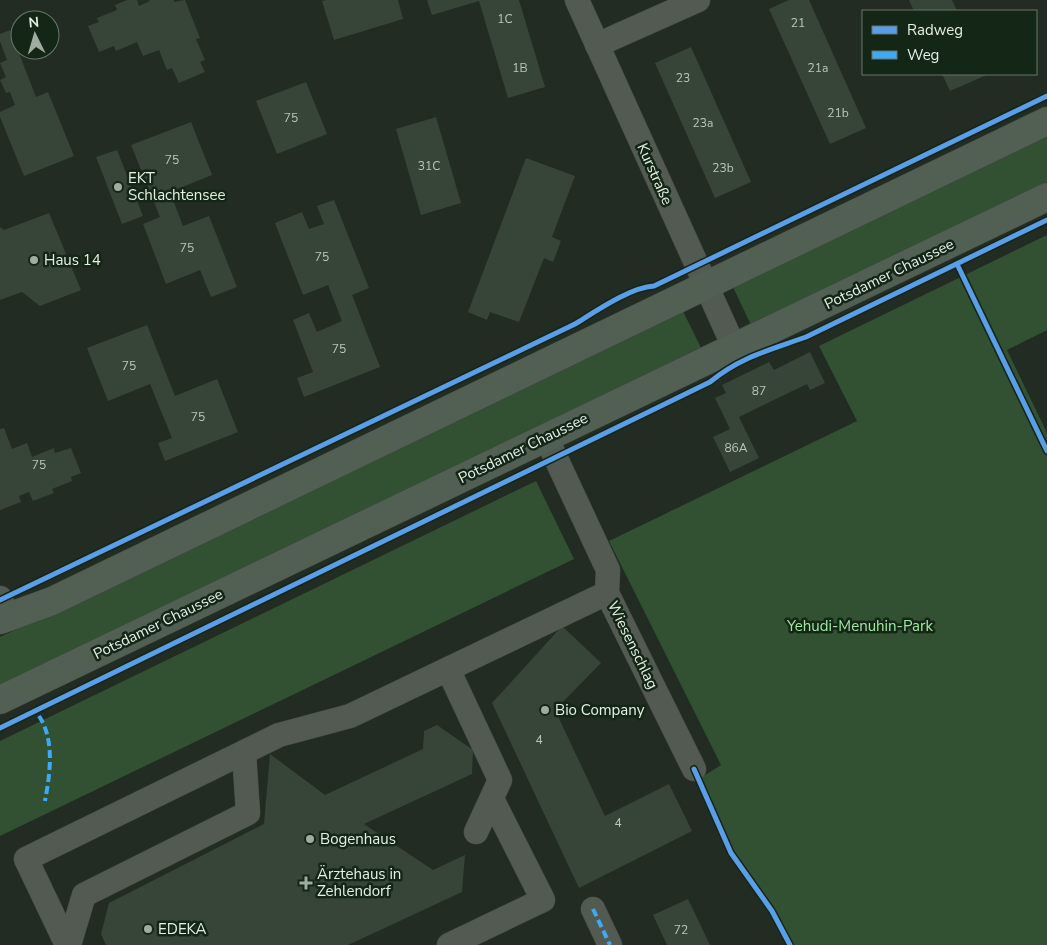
<svg xmlns="http://www.w3.org/2000/svg" width="1047" height="945" font-family="'Nunito Sans',sans-serif">
<rect width="100%" height="100%" fill="#222c22"/>
<g fill="#315132">
<polygon points="1047,132 1047,184 752,327 732,285"/>
<polygon points="1047,235 1047,330 1007,350 1047,433 1047,945 790,945 772,911 731,853 699,779 721,765 609,541 857,421 819,346"/>
<polygon points="682,309 702,350 0,688 0,637"/>
<polygon points="536,481 574,559 0,836 0,741"/>
</g>
<g fill="#374538">
<polygon points="127,0 137,0 139,6 150,1 149,0 174,0 174,2 185,0 200,38 196,39 205,60 200,62 205,72 179,83 172,68 167,70 159,50 143,56 137,42 116,51 114,46 99,52 88,26 99,22 97,18 117,10 115,5"/>
<polygon points="326,0 398,0 403,19 334,40 322,1"/>
<polygon points="427,0 519,0 545,87 508,98 479,1 432,15"/>
<polygon points="789,0 809,0 866,128 830,144 769,9"/>
<polygon points="909,0 952,0 957,11 914,11"/>
<polygon points="10,30 36,97 48,92 74,156 24,176 0,117 0,112 15,105 10,92 6,93 0,80 6,77 0,63 7,60 0,41 0,34"/>
<polygon points="691,47 751,182 715,198 655,63"/>
<polygon points="942,74 989,74 950,91"/>
<polygon points="306,82 327,134 277,154 256,101"/>
<polygon points="436,117 461,203 421,215 396,129"/>
<polygon points="191,122 212,175 170,192 183,226 209,216 237,287 211,297 200,270 166,284 143,224 160,217 131,145"/>
<polygon points="117,150 143,216 122,224 96,157"/>
<polygon points="526,158 575,176 552,237 561,241 553,262 544,258 519,322 490,312 487,320 468,312"/>
<polygon points="334,200 369,288 352,295 380,367 304,397 297,378 313,372 293,320 309,313 317,332 342,321 328,285 303,295 275,223 302,212 309,229 324,224 317,206"/>
<polygon points="49,213 81,290 40,306 22,292 0,300 0,227 4,230"/>
<polygon points="147,325 175,396 217,379 238,432 165,461 158,443 172,438 150,384 108,401 87,348"/>
<polygon points="810,352 825,383 810,390 807,384 739,417 759,458 730,472 713,437 730,429 715,398 726,393 722,385 769,362 774,370"/>
<polygon points="4,428 12,449 27,443 32,457 54,448 55,453 71,448 81,473 71,477 72,481 52,489 54,493 33,501 29,492 19,496 21,502 0,510 0,429"/>
<polygon points="562,626 601,663 555,710 605,816 669,784 692,831 579,888 492,703"/>
<polygon points="437,725 473,750 472,774 364,824 433,870 465,855 462,892 348,945 106,945 101,934 109,903 264,824 270,754 325,795 423,749 424,731"/>
<polygon points="688,899 710,945 667,945 653,915"/>
</g>
<g fill="none" stroke-linecap="round" stroke-linejoin="round">
<defs>
<g id="minor">
<polyline points="577,0 734,347"/>
<polyline points="597,45 698,0"/>
<polyline points="546,437 608,570 607,593 694,769"/>
<polyline points="0,598 8,616"/>
<polyline points="448,669 500,780 476,832"/>
<polyline points="593,909 610,945"/>
<polyline points="67,945 26,859 279,735 350,716 607,593"/>
<polyline points="69,945 84,895 248,813 244,753"/>
<polyline points="449,945 543,900 492,799"/>
</g>
<g id="major">
<polyline points="0,620 52,601 1047,121"/>
<polyline points="0,700 1047,197"/>
</g>
</defs>
<use href="#minor" stroke="#404840" stroke-width="25"/>
<use href="#major" stroke="#404840" stroke-width="29"/>
<use href="#minor" stroke="#525a52" stroke-width="24"/>
<use href="#major" stroke="#525f53" stroke-width="28"/>
<g stroke="#3fa9f5" stroke-width="4" stroke-dasharray="8 4" stroke-linecap="butt">
<path d="M 39,716 C 55,740 50,774 45,801"/>
<polyline points="593,909 610,945"/>
</g>
<defs>
<g id="cycleway">
<polyline points="957,264 1047,451"/>
<path d="M 0,600 L 575,324 C 596,311 631,287 654,286 L 1047,96"/>
<path d="M 0,728 L 710,382 C 740,357 770,350 806,337 L 1047,220"/>
<polyline points="694,769 731,853 772,911 790,945"/>
</g>
</defs>
<use href="#cycleway" stroke="#142615" stroke-width="8"/>
<use href="#cycleway" stroke="#5a9eea" stroke-width="5"/>
</g>
<g fill="#a1aca1" stroke="#142615" stroke-width="2">
<circle cx="118" cy="187" r="5"/>
<circle cx="34" cy="260" r="5"/>
<circle cx="545" cy="710" r="5"/>
<circle cx="310" cy="839" r="5"/>
<path d="M303.5 875.5h5v5h5v5h-5v5h-5v-5h-5v-5h5z"/>
<circle cx="148" cy="929" r="5"/>
</g>
<g text-anchor="middle" dominant-baseline="central" stroke-width="5" stroke-linejoin="round" paint-order="stroke">
<g font-size="12" fill="#bac6ba">
<text x="505" y="19">1C</text>
<text x="798" y="23">21</text>
<text x="520" y="68">1B</text>
<text x="818" y="68">21a</text>
<text x="683" y="78">23</text>
<text x="838" y="113">21b</text>
<text x="291" y="118">75</text>
<text x="703" y="123">23a</text>
<text x="172" y="160">75</text>
<text x="429" y="166">31C</text>
<text x="723" y="168">23b</text>
<text x="187" y="248">75</text>
<text x="322" y="257">75</text>
<text x="339" y="349">75</text>
<text x="129" y="366">75</text>
<text x="759" y="391">87</text>
<text x="198" y="417">75</text>
<text x="736" y="448">86A</text>
<text x="39" y="465">75</text>
<text x="539" y="740">4</text>
<text x="618" y="823">4</text>
<text x="681" y="930">72</text>
</g>
<g font-size="15" fill="#e6f1e6" stroke="#142615">
<text transform="translate(655 174) rotate(66)">Kurstraße</text>
<text transform="translate(889 274) rotate(-26)">Potsdamer Chaussee</text>
<text transform="translate(523 448) rotate(-26)">Potsdamer Chaussee</text>
<text transform="translate(158 624) rotate(-26)">Potsdamer Chaussee</text>
<text transform="translate(633 645) rotate(64)">Wiesenschlag</text>
</g>
<g font-size="15" fill="#e6f1e6" stroke="#142615" text-anchor="start">
<text x="128" y="178">EKT<tspan x="128" dy="17">Schlachtensee</tspan></text>
<text x="44" y="260">Haus 14</text>
<text x="555" y="710">Bio Company</text>
<text x="320" y="839">Bogenhaus</text>
<text x="317" y="874">Ärztehaus in<tspan x="317" dy="17">Zehlendorf</tspan></text>
<text x="158" y="929">EDEKA</text>
</g>
<g font-size="15" fill="#9fe9a2" stroke="#142615">
<text x="860" y="626">Yehudi-Menuhin-Park</text>
</g>
</g>
<rect x="862" y="10" width="175" height="65" fill="#142615" stroke="#687769"/>
<rect x="872" y="26" width="25" height="8" fill="#5a9eea" stroke="#687769"/>
<text x="907" y="35" font-size="15" fill="#e6f1e6">Radweg</text>
<rect x="872" y="51" width="25" height="8" fill="#3fa9f5" stroke="#687769"/>
<text x="907" y="60" font-size="15" fill="#e6f1e6">Weg</text>
<g transform="translate(35 35) rotate(355)"><circle r="24" fill="#142615" stroke="#687769"/>
<path d="M0-4L9 19L0 12L-9 19Z" fill="#a1aca1"/>
<text y="-8" font-size="14" font-weight="bold" text-anchor="middle" fill="#e6f1e6">N</text>
</g>
</svg>
